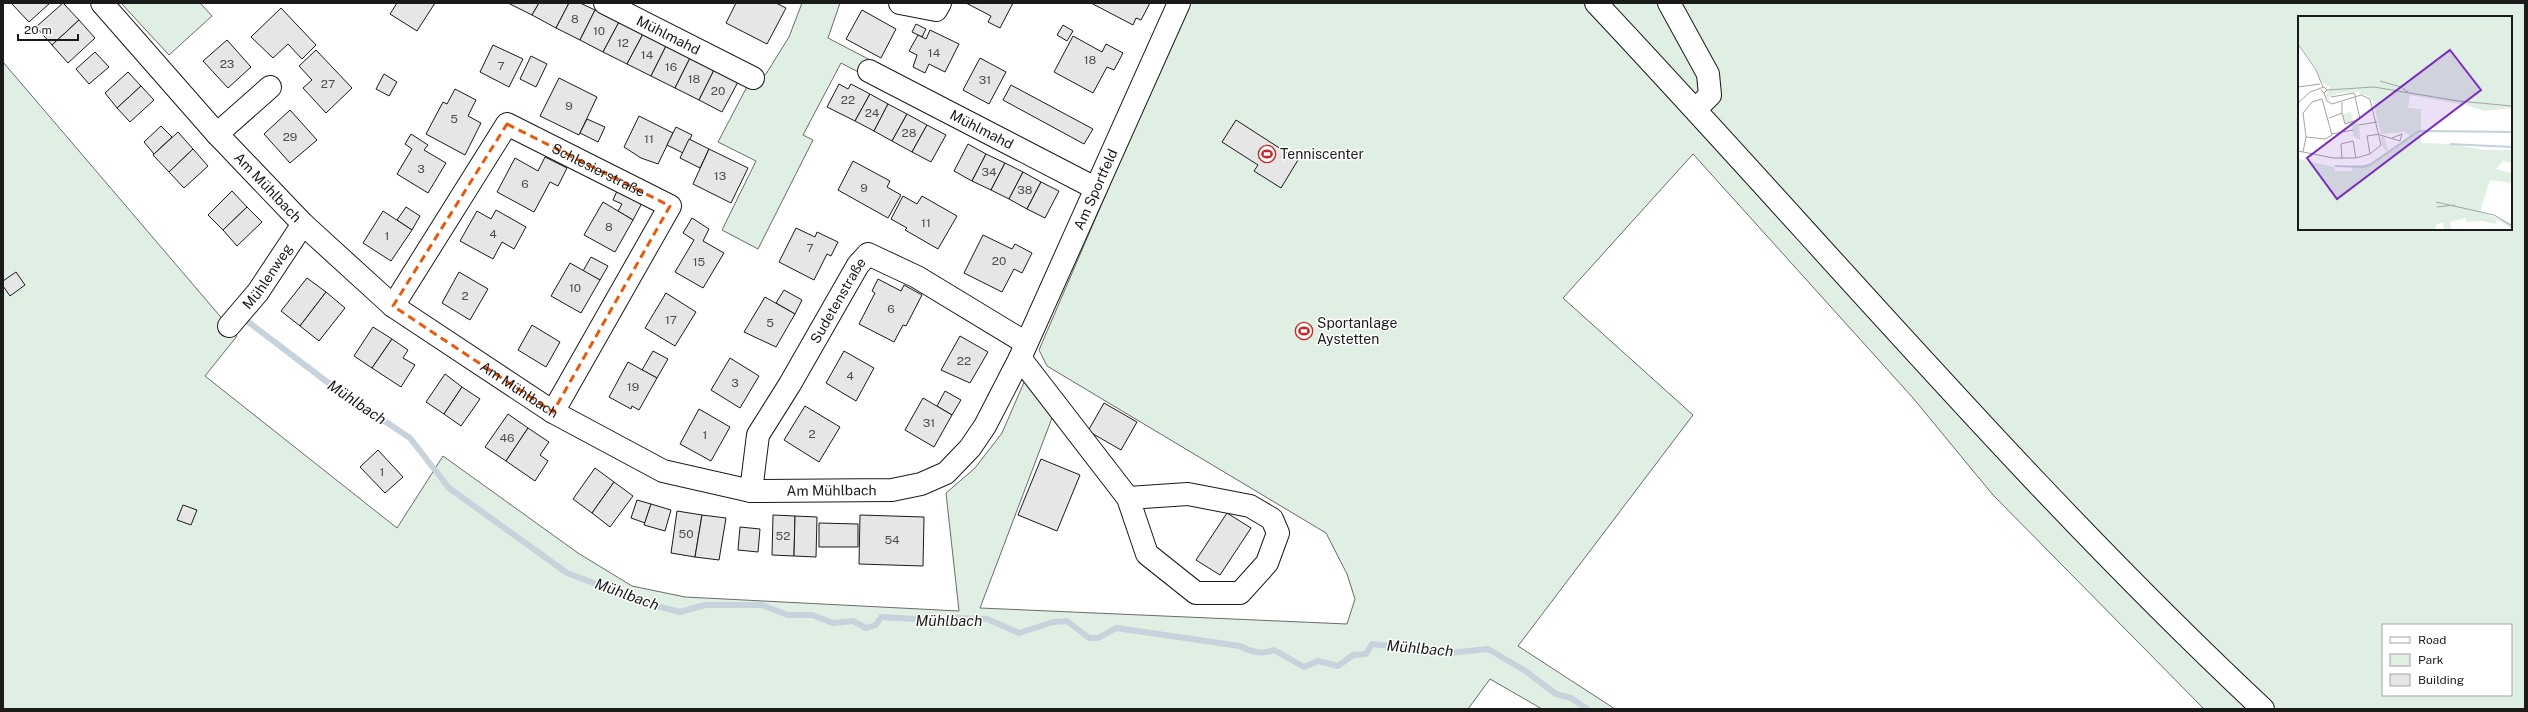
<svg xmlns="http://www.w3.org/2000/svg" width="2528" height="712" font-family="'Public Sans',sans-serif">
<rect width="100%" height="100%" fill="#fff"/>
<g fill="#e0efe3" stroke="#6a6a6a" fill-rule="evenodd">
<polygon points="121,3 200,3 212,16 169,55"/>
<polygon points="802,3 840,3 828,38 872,61 864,75 841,63 803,135 813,140 758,249 722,230 756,161 718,142 751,79 766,74 789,37"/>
<path d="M 1188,3 L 2525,3 L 2525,709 L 2204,709 L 1993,495 L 1913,398 L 1693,154 L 1563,298 L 1693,415 L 1518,646 L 1615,709 L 1542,709 L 1490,679 L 1468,709 L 3,709 L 3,62 L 237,336 L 205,376 L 397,528 L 443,456 L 578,553 L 632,586 L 685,597 L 959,611 L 946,493 L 975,468 L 1002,433 L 1025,380 L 1052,418 L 980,608 L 1347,624 L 1355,599 L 1347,574 L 1326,533 L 1047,366 L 1039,350 ZM 2299,17 L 2511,17 L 2511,229 L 2299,229 ZM 2383,625 L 2511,625 L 2511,695 L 2383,695 Z"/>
</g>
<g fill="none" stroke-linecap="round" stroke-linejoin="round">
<path stroke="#c6d2dc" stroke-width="6" d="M 247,321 L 335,388 L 410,438 L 449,488 L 567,573 L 653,605 L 680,612 L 705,605 L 762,605 L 788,615 L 812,615 L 833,623 L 853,621 L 866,628 L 876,625 L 881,617 L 916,619 L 941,623 L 956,618 L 987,619 L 1019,633 L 1053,622 L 1067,621 L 1089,638 L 1098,638 L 1116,628 L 1240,646 C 1252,652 1261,655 1274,650 L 1304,667 L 1318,661 L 1338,666 L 1353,655 L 1366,654 L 1372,644 L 1449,653 L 1488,649 L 1524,670 L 1556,694 L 1571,698 L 1587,709"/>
</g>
<g fill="#e6e6e6" stroke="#1a1a1a">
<polygon points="11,3 50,3 29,22"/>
<polygon points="63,3 79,20 52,45 36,27"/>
<polygon points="397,3 435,3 417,31 390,14"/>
<polygon points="508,3 539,3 532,15"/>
<polygon points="539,3 569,3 556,28 532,15"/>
<polygon points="569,3 580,3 595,10 580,40 556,28"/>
<polygon points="736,3 776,3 786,8 767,44 726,23"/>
<polygon points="966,3 1013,3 1000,28 988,22 991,16"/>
<polygon points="1091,3 1150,3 1141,20 1136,18 1133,25"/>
<polygon points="281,8 316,45 302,59 288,44 273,58 251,37"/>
<polygon points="595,10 619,22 603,52 580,40"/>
<polygon points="862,10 896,29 881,58 846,39"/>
<polygon points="79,20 95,38 68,63 52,45"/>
<polygon points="619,22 643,34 627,64 603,52"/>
<polygon points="916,24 926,29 922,37 912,32"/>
<polygon points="1063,25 1073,31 1067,41 1057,35"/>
<polygon points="930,30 959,44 945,72 929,64 925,73 913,67 917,55 909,51 918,35 926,39"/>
<polygon points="643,34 666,46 651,76 627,64"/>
<polygon points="1073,36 1102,52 1106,44 1123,53 1114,70 1107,67 1093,93 1054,72"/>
<polygon points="227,40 251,67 228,88 203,61"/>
<polygon points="493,45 523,59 509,87 480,72"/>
<polygon points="666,46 690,58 675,88 651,76"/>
<polygon points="316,50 352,88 326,113 303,88 312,80 299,66"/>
<polygon points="95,52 109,67 89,84 76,69"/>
<polygon points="531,56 547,64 536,87 520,79"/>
<polygon points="690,58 714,70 699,100 675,88"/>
<polygon points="980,58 1006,72 989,104 963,90"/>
<polygon points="714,70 738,82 722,112 699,100"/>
<polygon points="128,72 141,86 117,108 105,93"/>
<polygon points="384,74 397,82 389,96 376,89"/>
<polygon points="559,78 597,97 579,135 540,116"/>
<polygon points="839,84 848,89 851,84 870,94 855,121 827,107"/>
<polygon points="1011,85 1093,129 1084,144 1003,100"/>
<polygon points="141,86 154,100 130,122 117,108"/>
<polygon points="455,89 476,100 468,116 481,123 465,155 426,134 443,102 447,104"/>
<polygon points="870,94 888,104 874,131 855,121"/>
<polygon points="888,104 907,114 892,141 874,131"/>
<polygon points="290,110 317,140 290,163 264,134"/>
<polygon points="907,114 927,125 912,152 892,141"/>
<polygon points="639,116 673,133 658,164 641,158 624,147"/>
<polygon points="587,119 605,127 598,142 580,133"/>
<polygon points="1236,120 1298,160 1281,188 1254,171 1258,165 1222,142"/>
<polygon points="927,125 946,135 931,162 912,152"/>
<polygon points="161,126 172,137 154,154 144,142"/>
<polygon points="676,127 692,135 683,153 667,145"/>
<polygon points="178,132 193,149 169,172 153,155"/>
<polygon points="411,134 428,145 424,150 446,163 428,193 397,174 412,149 405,144"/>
<polygon points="689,139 709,149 700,168 680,158"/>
<polygon points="968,144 986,154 972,181 954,171"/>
<polygon points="193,149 208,166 184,188 169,172"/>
<polygon points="709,149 748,168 731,203 693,184"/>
<polygon points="986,154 1005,163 991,190 972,181"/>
<polygon points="545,157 567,168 558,186 550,182 534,212 497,192 515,158 538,171"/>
<polygon points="853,161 890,181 887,187 901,195 888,218 838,190"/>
<polygon points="1005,163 1023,172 1009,199 991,190"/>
<polygon points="1023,172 1041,182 1027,209 1009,199"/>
<polygon points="1041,182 1059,191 1045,218 1027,209"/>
<polygon points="232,191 247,207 223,230 208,215"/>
<polygon points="617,191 642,203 633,220 618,211 622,204 613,200"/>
<polygon points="903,196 917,204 922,196 957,216 938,249 905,230 907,228 891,219"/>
<polygon points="603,202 633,220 615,252 584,235"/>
<polygon points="247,207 262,222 237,246 223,230"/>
<polygon points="406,207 420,216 412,230 397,220"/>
<polygon points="496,210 526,227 514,249 502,242 493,259 460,241 477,211 491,219"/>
<polygon points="383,211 412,230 391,261 363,243"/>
<polygon points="692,218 709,229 703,241 724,253 703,288 675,272 694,240 683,233"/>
<polygon points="796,228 815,237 817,232 838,242 831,256 827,254 814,280 779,262"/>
<polygon points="983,235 1012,249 1015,244 1032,253 1022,273 1014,269 1002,292 964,273"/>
<polygon points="591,257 608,266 600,280 583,271"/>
<polygon points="570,263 600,280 581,313 551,296"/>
<polygon points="16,272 25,285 10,296 3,286 3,281"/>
<polygon points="459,272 488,289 470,320 442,303"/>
<polygon points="307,278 326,292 300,326 281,311"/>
<polygon points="878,279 901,291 904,285 922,295 906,326 903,325 894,342 859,324 875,293 872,291"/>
<polygon points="784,290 802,300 795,314 776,303"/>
<polygon points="326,292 345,308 319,341 300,326"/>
<polygon points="666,293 696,312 675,346 645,328"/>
<polygon points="765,297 795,314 776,347 744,332"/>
<polygon points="532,325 560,342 546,367 518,350"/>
<polygon points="373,327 392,339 372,368 354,356"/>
<polygon points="960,336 988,352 970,383 941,370"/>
<polygon points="392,339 408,350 403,358 415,365 401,387 372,368"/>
<polygon points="653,351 668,359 657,378 642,370"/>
<polygon points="844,351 874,368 856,401 826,383"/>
<polygon points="730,358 759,376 740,408 711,390"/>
<polygon points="628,362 657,378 639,410 632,406 631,409 609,397"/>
<polygon points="445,374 462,387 444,414 426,402"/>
<polygon points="462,387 480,399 461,426 444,414"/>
<polygon points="945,391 961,400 952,415 937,406"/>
<polygon points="923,398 952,415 934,447 905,430"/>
<polygon points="1104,403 1137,422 1121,450 1088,431"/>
<polygon points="805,406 840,427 819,462 784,440"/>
<polygon points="699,409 730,427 711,461 680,444"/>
<polygon points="508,414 528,428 506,461 485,447"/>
<polygon points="528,428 549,442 540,455 548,461 535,481 506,461"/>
<polygon points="378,450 403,477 385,493 360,467"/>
<polygon points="1041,459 1080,475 1057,531 1018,515"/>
<polygon points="595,468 614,482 592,513 573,499"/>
<polygon points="614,482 633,496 610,527 592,513"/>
<polygon points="637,500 651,504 645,523 631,518"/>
<polygon points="651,504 671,510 665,531 644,525"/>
<polygon points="183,505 197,510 191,525 177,520"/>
<polygon points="677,511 702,515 695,557 671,553"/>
<polygon points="1227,513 1251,528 1220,575 1196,560"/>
<polygon points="702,515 726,518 719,560 695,557"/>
<polygon points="773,515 795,516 794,556 772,555"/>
<polygon points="860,515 924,517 923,566 859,564"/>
<polygon points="795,516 817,517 816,557 794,556"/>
<polygon points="819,523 858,524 858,547 819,547"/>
<polygon points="740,527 760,529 758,552 738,550"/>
</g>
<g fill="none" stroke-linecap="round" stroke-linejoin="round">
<defs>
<g id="minor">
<path id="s1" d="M 102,3 L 217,134 L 303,224 L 393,306 L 553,412 L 663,471 L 751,491 L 892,490 L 921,484 L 946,473 L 970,448 L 985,426 L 1020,358 L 1179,3"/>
<path id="s2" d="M 605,3 L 753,78"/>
<polyline points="900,3 936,10 940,3"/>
<polyline points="1669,3 1708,74 1710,95 1696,109"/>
<path id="s3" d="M 869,71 L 1095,188"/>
<polyline points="217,134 270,87"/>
<path id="s4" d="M 393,306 L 507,124 L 670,206 L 553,412"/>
<path id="s5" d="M 229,326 L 258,292 L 303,224"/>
<polyline points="1020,358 1128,498 1147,554 1196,593 1240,593 1267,563 1278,533 1272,519 1250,506 1188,494 1128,498"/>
<path id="s6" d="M 751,491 L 758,435 L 790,384 L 858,265 L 868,254 L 917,277 L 1026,343"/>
</g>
<path id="major" d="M 1596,3 C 1818,239 2027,488 2263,709"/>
</defs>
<use href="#minor" stroke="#1a1a1a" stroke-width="24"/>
<use href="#major" stroke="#1a1a1a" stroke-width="24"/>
<use href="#minor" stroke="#fff" stroke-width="22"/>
<use href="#major" stroke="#fff" stroke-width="22"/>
</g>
<path fill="none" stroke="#e8590c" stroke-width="3" stroke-dasharray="8 5" stroke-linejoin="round" d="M 507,124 L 670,206 L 553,412 L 393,306 Z"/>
<defs>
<symbol id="stadium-ring" viewBox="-11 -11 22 22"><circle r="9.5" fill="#fff" stroke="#c62828" stroke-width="1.5"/><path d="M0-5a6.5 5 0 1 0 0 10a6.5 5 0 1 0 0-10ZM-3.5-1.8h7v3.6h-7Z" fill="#c62828"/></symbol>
</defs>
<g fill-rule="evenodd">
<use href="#stadium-ring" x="1257" y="144" width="20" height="20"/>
<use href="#stadium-ring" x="1294" y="321" width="20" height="20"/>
</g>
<g text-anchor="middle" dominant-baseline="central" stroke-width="3" stroke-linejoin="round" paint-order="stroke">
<g font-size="12" fill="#4d4d4d">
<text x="575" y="19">8</text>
<text x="599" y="31">10</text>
<text x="623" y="43">12</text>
<text x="934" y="53">14</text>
<text x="647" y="55">14</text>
<text x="1090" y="60">18</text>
<text x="227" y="64">23</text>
<text x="501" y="66">7</text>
<text x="671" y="67">16</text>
<text x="694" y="79">18</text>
<text x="985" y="80">31</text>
<text x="328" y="84">27</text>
<text x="718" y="91">20</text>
<text x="848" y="100">22</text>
<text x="569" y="106">9</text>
<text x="872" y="113">24</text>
<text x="454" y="119">5</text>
<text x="909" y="133">28</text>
<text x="290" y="137">29</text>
<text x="649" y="139">11</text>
<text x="421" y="169">3</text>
<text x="989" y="172">34</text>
<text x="720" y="176">13</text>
<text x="525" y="184">6</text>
<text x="864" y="188">9</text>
<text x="1025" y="190">38</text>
<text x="926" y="223">11</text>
<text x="609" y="227">8</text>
<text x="493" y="234">4</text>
<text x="387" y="236">1</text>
<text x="810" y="248">7</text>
<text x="999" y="261">20</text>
<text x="699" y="262">15</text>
<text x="575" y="288">10</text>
<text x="465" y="296">2</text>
<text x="891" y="309">6</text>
<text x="671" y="320">17</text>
<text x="770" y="323">5</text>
<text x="964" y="361">22</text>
<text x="850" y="376">4</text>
<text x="735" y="383">3</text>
<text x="633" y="387">19</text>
<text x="929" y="423">31</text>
<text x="812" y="434">2</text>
<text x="705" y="435">1</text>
<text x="507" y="438">46</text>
<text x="382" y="472">1</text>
<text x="686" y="534">50</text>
<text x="783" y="536">52</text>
<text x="892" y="540">54</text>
</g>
<g font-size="14" fill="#1a1a1a" stroke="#fff">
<text stroke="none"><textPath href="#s2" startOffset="71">Mühlmahd</textPath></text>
<text stroke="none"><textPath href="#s3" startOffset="127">Mühlmahd</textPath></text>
<text stroke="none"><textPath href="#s4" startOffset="317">Schlesierstraße</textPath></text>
<text stroke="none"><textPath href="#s1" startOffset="248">Am Mühlbach</textPath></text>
<text stroke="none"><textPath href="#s1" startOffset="1348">Am Sportfeld</textPath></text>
<text stroke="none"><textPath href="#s5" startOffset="63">Mühlenweg</textPath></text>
<text stroke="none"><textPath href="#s6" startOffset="213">Sudetenstraße</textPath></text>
<text stroke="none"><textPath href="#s1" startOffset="572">Am Mühlbach</textPath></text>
<text stroke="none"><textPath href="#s1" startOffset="908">Am Mühlbach</textPath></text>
</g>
<g font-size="14" fill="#1a1a1a" stroke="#fff" text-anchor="start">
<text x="1280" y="154">Tenniscenter</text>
<text x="1317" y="323">Sportanlage<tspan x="1317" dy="16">Aystetten</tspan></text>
</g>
<g font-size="15" font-style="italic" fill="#1a1a1a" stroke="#fff">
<text transform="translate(357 402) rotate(34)">Mühlbach</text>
<text transform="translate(627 594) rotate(20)">Mühlbach</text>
<text x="949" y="620">Mühlbach</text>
<text transform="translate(1420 648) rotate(5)">Mühlbach</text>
</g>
</g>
<g transform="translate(2298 16)">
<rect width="214" height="214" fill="#fff"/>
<path d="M 0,0 L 214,0 L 214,92 L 186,95 L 168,89 L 112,79 L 110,92 L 123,93 L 123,114 L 214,115 L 214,117 L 146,115 L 122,117 L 123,127 L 214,130 L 159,129 L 186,134 L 214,134 L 214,147 L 205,145 L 198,153 L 214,157 L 214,167 L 192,164 L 182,196 L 214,207 L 214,213 L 199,203 L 198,208 L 183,205 L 168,206 L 168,202 L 152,206 L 153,214 L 146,214 L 145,207 L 139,208 L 137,214 L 0,214 L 0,143 L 36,151 L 37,155 L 54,155 L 53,149 L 70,149 L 89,136 L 84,130 L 83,120 L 86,121 L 90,135 L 112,120 L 107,116 L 83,118 L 75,85 L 70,80 L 62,78 L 61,76 L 42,77 L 31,81 L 31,86 L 30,84 L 28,79 L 32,71 L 23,65 L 18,53 L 0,27 ZM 53,96 L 55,106 L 61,108 L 62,124 L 55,120 L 54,107 L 47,108 L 44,98 Z" fill="#e0efe3"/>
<path fill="none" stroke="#c6d2dc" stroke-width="2" d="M 152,128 L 214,131M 37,150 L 65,151 L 73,148 L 121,115 L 214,116"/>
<path fill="none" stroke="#a3a3a3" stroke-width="1" d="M 0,28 L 18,54 L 25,71M 82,65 L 103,71 L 110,76M 0,71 L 22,68M 23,74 L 26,77 L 29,74 L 76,71 L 160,85 L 214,90M 33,81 L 56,77 L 58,81M 0,87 L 12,76 L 26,71 L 29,74M 44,97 L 47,108 L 62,103 L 57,81M 31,102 L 44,97 L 44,86M 61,109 L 79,106M 34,118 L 55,114M 82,119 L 102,125 L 104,118 L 94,122M 0,135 L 35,142 L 58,142 L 72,138 L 83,129 L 72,83 L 63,79 L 34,88 L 29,85 L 26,77M 5,136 L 8,121 L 5,97 L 14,86 L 24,83 L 34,119 L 27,123 L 8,121M 72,138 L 69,120 L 82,118M 44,143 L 43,128 L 55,125 L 58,142M 138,186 L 196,199 L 214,210M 139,191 L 157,189"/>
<path fill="#7b2cbf" fill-opacity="0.15" stroke="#7b2cbf" stroke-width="2" d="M 152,34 L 183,74 L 39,183 L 9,142 Z"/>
<rect width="214" height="214" fill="none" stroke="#1a1a1a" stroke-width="2"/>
</g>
<rect width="2528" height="712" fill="none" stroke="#1a1a1a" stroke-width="8"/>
<rect x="2382" y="624" width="130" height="72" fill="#ffffff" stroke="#a3a3a3"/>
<rect x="2390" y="637" width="20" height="6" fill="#ffffff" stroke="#a3a3a3"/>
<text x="2418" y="644" font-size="12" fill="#1a1a1a">Road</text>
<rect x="2390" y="654" width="20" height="12" fill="#e0efe3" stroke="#a3a3a3"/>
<text x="2418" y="664" font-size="12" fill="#1a1a1a">Park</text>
<rect x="2390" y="674" width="20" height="12" fill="#e6e6e6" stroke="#a3a3a3"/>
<text x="2418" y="684" font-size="12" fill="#1a1a1a">Building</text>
<path d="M18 34v6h60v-6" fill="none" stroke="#1a1a1a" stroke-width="2"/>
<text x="24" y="34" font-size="12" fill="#1a1a1a" stroke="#ffffff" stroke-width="3" paint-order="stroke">20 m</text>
</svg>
